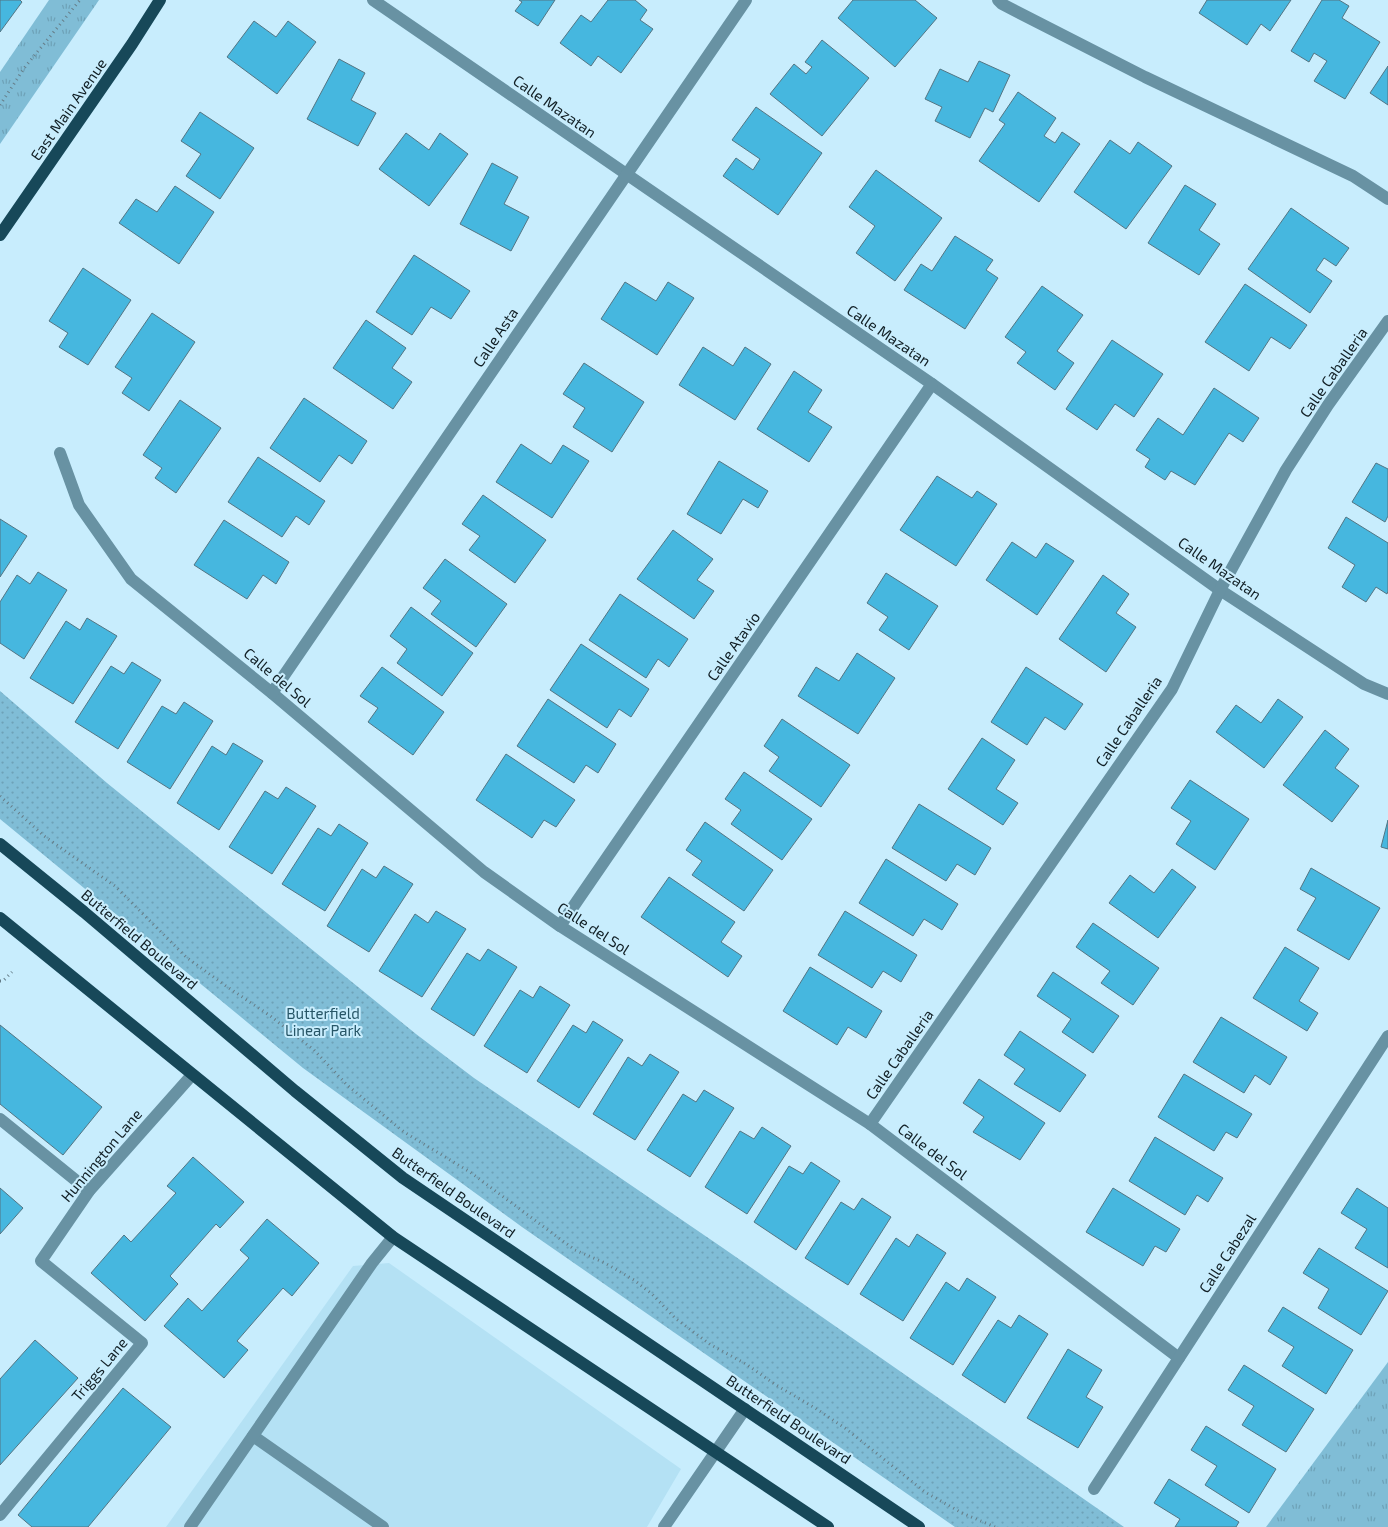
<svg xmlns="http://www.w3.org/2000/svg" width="1388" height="1527" font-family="'Exo 2',sans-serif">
<defs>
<pattern id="grass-tufts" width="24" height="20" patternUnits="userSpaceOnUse" patternTransform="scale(1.25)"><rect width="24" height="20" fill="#80bdd6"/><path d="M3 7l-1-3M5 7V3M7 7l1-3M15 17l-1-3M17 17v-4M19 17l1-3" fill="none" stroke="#6ea2b8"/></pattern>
<pattern id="park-dots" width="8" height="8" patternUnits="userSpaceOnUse" patternTransform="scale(1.25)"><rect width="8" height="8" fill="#80bdd6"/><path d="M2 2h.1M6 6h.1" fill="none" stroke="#6ea2b8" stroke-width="1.8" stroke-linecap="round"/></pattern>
</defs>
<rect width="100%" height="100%" fill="#c8edfd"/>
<polygon fill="#b4e1f4" points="389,1263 681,1469 647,1527 166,1527 353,1266"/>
<g fill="url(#grass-tufts)">
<polygon points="49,0 99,0 0,144 0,72"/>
<polygon points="1388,1362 1388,1527 1266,1527"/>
</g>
<polygon fill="url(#park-dots)" points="0,691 107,783 416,1034 474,1078 723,1248 1124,1527 955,1527 522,1227 303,1068 0,819"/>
<g fill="#46b7df" stroke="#537583">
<polygon points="0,0 20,0 22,2 0,32"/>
<polygon points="519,0 555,0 538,26 515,11 522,2"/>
<polygon points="608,0 635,0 647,10 640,20 653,29 621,73 598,56 591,66 560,43 581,15 591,22"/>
<polygon points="853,0 915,0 937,18 895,67 838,18"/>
<polygon points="1207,0 1291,0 1270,31 1261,24 1247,45 1199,13"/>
<polygon points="1322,0 1339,0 1349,6 1342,18 1380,42 1345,99 1314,81 1327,61 1314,53 1309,62 1291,51"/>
<polygon points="254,21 276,37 288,21 316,42 277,94 227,57"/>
<polygon points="822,40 869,78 822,136 770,94 794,64 806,74 812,67 805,62"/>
<polygon points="339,59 365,73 351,100 376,113 358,146 307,119"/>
<polygon points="979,61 1010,75 993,112 985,108 970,138 935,121 942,107 925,99 940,69 968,82"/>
<polygon points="1388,66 1388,105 1370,93"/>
<polygon points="1018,92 1056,118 1044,136 1055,143 1062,132 1080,144 1039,202 979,161 1005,124 999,120"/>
<polygon points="756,107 822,153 778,215 723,176 736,158 753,170 760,159 732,140"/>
<polygon points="200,112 254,148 220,199 186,176 201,154 181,141"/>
<polygon points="406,133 429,150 440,133 468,154 429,206 379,169"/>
<polygon points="1110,140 1130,154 1138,142 1172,166 1126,229 1074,192"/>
<polygon points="492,163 518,177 504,204 529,217 511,251 460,224"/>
<polygon points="876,170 942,218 895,281 856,253 875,226 849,207"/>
<polygon points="1185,185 1216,204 1199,230 1220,244 1199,275 1148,243"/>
<polygon points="175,186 214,212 179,264 119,223 136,199 157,212"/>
<polygon points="1291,208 1349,248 1336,266 1324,258 1316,270 1332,281 1310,313 1248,269"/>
<polygon points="955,236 993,260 986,270 998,278 965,329 904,290 921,264 932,271"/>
<polygon points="414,255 470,291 451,319 431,307 412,335 376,312"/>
<polygon points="83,268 131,300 88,365 59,347 68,333 49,321"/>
<polygon points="625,282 656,301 668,282 694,298 657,355 601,319"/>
<polygon points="1245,284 1307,325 1290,349 1271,337 1249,371 1205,342"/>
<polygon points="1042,286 1083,315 1057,351 1074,363 1055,390 1017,363 1026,352 1005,337"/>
<polygon points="152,313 195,342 149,411 122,393 132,378 115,367"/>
<polygon points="366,320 406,348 392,368 412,382 393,409 333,368"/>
<polygon points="1112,340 1163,374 1134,417 1115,404 1097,430 1066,409"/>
<polygon points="703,347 733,366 745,347 771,364 735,420 679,385"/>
<polygon points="584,363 644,402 612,452 573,427 585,408 563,394"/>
<polygon points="794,371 822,390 808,412 832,427 809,462 757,429"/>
<polygon points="1214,388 1259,418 1243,442 1229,433 1195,485 1171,471 1165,480 1145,467 1150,459 1136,450 1158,418 1183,435"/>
<polygon points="304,398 367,441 352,464 339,455 320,482 270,448"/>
<polygon points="180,400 221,428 176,493 155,478 162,468 143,455"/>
<polygon points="521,444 551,464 563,445 589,461 552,518 496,482"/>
<polygon points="258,457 325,501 309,525 296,516 282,537 228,502"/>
<polygon points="719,461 768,491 758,508 743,499 721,534 687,514"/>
<polygon points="1376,463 1388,469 1388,516 1385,522 1352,502"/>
<polygon points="937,476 972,498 977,491 997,504 956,566 900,530"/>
<polygon points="483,495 546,540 515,583 469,550 480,536 462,524"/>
<polygon points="1346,517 1388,543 1388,591 1387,594 1376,587 1366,602 1342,587 1355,565 1328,548"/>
<polygon points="0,519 27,536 0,577"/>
<polygon points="224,520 289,562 276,584 263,575 247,599 194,565"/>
<polygon points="673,530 713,559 697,580 714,591 694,619 637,579"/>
<polygon points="1012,542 1036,558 1046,543 1074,561 1037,615 986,580"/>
<polygon points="445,559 507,604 476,647 431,614 441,601 423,588"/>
<polygon points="38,572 67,590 24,659 0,643 0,602 17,575 30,584"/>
<polygon points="886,573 938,606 909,650 879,630 888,617 867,603"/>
<polygon points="1103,575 1129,594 1116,613 1136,627 1106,672 1059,639"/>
<polygon points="620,594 688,639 669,667 658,659 646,678 589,640"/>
<polygon points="411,607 473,653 442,696 397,663 407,649 390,636"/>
<polygon points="87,618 117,636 73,704 30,678 66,621 80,630"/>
<polygon points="581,644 649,689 631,717 619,709 607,728 550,690"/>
<polygon points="857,653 895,678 858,734 798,696 816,667 839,681"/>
<polygon points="132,662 161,680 118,749 75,722 111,666 124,674"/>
<polygon points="382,667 444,712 413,755 368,722 378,708 360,696"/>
<polygon points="1026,667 1083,704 1065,730 1045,717 1027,745 991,722"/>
<polygon points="548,699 616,744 598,773 586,765 574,783 517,746"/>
<polygon points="1278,699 1303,717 1264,768 1216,732 1236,705 1261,723"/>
<polygon points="184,702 213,721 170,789 127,762 162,706 176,714"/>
<polygon points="782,719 850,765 821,807 769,771 779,757 764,746"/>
<polygon points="1325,730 1349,749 1335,768 1359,786 1332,822 1283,785"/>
<polygon points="982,738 1015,760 996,789 1018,803 1003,825 948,789"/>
<polygon points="233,743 263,761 219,830 177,803 212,746 226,755"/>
<polygon points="506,754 575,800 556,827 544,820 532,838 476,800"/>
<polygon points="744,772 812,819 782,860 731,824 741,810 725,799"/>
<polygon points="1190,780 1249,819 1215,870 1176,844 1191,821 1171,808"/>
<polygon points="286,787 316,806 272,874 229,847 265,791 278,799"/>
<polygon points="919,804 991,848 975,875 957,864 946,881 892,848"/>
<polygon points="1388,820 1388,849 1381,847"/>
<polygon points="705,822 773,870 744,911 692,875 702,861 686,850"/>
<polygon points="339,824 368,843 325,911 282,884 318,828 331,836"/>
<polygon points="886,859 958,904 942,930 924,919 913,936 859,903"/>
<polygon points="384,866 413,884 369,952 327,926 362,869 376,878"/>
<polygon points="1311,868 1380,908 1349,960 1297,930 1316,898 1300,889"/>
<polygon points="1172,869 1196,887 1158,938 1109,903 1130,875 1154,893"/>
<polygon points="669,877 735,922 721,942 742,956 728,977 641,917"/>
<polygon points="436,911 466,929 422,997 379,971 415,914 428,923"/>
<polygon points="845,911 917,955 901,982 883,971 872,988 818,955"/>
<polygon points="1093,923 1159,968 1133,1005 1101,983 1110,971 1076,947"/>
<polygon points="1285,947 1319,968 1299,1001 1318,1013 1307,1031 1253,998"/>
<polygon points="488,949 517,967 474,1036 431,1009 467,953 480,961"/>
<polygon points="810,967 882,1011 866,1038 848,1027 837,1045 783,1011"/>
<polygon points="1053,972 1119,1016 1093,1053 1062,1032 1071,1019 1037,996"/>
<polygon points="540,986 570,1005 527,1073 484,1046 520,990 533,998"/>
<polygon points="1221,1017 1287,1057 1270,1085 1255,1075 1244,1093 1193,1062"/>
<polygon points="593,1021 623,1040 579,1108 537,1081 573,1025 586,1033"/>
<polygon points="0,1025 102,1107 63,1155 0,1104"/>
<polygon points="1020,1031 1086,1075 1060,1112 1014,1084 1025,1069 1004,1055"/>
<polygon points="650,1054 679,1072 635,1140 593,1114 628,1057 642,1066"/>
<polygon points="1184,1074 1252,1114 1237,1138 1226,1132 1214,1151 1158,1117"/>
<polygon points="979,1079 1045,1123 1020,1160 973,1132 984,1117 963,1103"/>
<polygon points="704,1090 734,1108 690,1177 647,1150 683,1094 696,1102"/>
<polygon points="762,1127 791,1146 747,1214 705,1187 740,1131 754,1139"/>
<polygon points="1155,1137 1223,1178 1208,1202 1197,1195 1185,1215 1129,1181"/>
<polygon points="193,1157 244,1202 220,1228 216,1224 170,1276 178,1284 145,1321 91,1273 124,1235 131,1242 176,1193 167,1186"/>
<polygon points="811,1162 840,1181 796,1250 754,1222 789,1166 803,1174"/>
<polygon points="0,1188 23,1208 0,1234"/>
<polygon points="1113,1188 1180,1229 1166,1252 1155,1246 1143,1266 1086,1232"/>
<polygon points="1357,1188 1388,1208 1388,1268 1355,1248 1367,1229 1341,1213"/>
<polygon points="862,1198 891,1217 848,1285 805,1258 841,1202 854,1210"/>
<polygon points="267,1219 319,1263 292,1296 283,1288 237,1341 248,1350 224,1378 164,1326 188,1298 202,1311 249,1258 240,1250"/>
<polygon points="917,1234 946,1253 903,1321 860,1294 896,1238 909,1247"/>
<polygon points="1319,1248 1388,1291 1361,1335 1318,1308 1329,1289 1303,1273"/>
<polygon points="967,1278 996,1297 953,1365 910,1338 946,1282 959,1291"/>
<polygon points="1283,1307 1353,1350 1326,1394 1282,1366 1294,1347 1268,1331"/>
<polygon points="1019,1315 1048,1334 1005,1403 962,1375 998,1320 1011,1328"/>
<polygon points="35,1340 78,1378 0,1465 0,1379"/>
<polygon points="1068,1349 1102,1370 1086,1397 1103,1407 1078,1448 1027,1418"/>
<polygon points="1244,1365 1314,1409 1286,1452 1242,1425 1254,1406 1228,1390"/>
<polygon points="123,1388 171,1427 88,1527 32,1527 18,1515"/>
<polygon points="1206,1426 1276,1469 1249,1513 1205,1485 1217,1466 1191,1450"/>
<polygon points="1169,1479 1239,1522 1236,1527 1175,1527 1180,1519 1154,1503"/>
</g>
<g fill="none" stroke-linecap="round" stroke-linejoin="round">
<g stroke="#657d88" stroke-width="3" stroke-dasharray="1 4" stroke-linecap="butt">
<polyline points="0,105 25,67 80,0"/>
<polyline points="0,796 44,836 115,886 186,957 226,986 269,1015 314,1050 347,1085 404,1132 470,1172 575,1250 605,1263 634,1280 652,1294 675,1318 711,1345 746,1364 776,1385 815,1408 845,1428 925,1492 962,1513 995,1527"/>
<polyline points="0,981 3,981 12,972"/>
</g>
<g stroke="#6892a3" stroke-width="12">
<polyline points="373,0 932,384 1220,590 1364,684 1388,694"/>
<polyline points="998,0 1002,4 1145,77 1353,176 1388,199"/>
<polyline points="60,453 79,505 131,579 272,693 484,872 560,926 870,1124 1179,1358"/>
<polyline points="272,693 746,0"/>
<polyline points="560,926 932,384"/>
<polyline points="0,1119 89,1191"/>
<polyline points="870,1124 1172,689 1220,590 1286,470 1328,405 1388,321"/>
<polyline points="253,1436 383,1527"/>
<polyline points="1094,1489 1388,1036"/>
<polyline points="0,1515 142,1343 41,1261 89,1191 192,1075"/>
<polyline points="190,1527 372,1263 393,1237"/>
<polyline points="664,1527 745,1409"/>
</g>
<g stroke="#174859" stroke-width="12">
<polyline points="0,235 132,44 160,0"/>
<polyline points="0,844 84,912 295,1091 403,1178 919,1527"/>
<polyline points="0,918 393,1237 828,1527"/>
</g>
</g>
<g text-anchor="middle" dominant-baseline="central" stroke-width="4" stroke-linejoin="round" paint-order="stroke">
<g font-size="15" fill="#101e24" stroke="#c8edfd">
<text transform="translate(555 106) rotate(35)">Calle Mazatan</text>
<text transform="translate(68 109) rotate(-55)">East Main Avenue</text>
<text transform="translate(889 335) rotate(34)">Calle Mazatan</text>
<text transform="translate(495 337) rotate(-56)">Calle Asta</text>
<text transform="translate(1333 372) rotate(-55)">Calle Caballeria</text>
<text transform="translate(1220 568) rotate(35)">Calle Mazatan</text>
<text transform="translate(733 646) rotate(-55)">Calle Atavio</text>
<text transform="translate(278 677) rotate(40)">Calle del Sol</text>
<text transform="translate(1128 721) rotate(-56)">Calle Caballeria</text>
<text transform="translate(594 928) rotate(33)">Calle del Sol</text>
<text transform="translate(140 939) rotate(40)">Butterfield Boulevard</text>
<text transform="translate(899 1054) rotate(-55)">Calle Caballeria</text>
<text transform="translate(933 1151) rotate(37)">Calle del Sol</text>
<text transform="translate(101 1155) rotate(-50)">Hunnington Lane</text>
<text transform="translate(454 1192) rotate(35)">Butterfield Boulevard</text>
<text transform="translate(1227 1253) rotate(-57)">Calle Cabezal</text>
<text transform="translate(99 1369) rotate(-50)">Triggs Lane</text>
<text transform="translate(789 1419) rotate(34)">Butterfield Boulevard</text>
</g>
<g font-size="15" fill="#275667" stroke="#c8edfd">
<text x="323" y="1013">Butterfield<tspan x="323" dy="17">Linear Park</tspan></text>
</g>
</g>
</svg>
